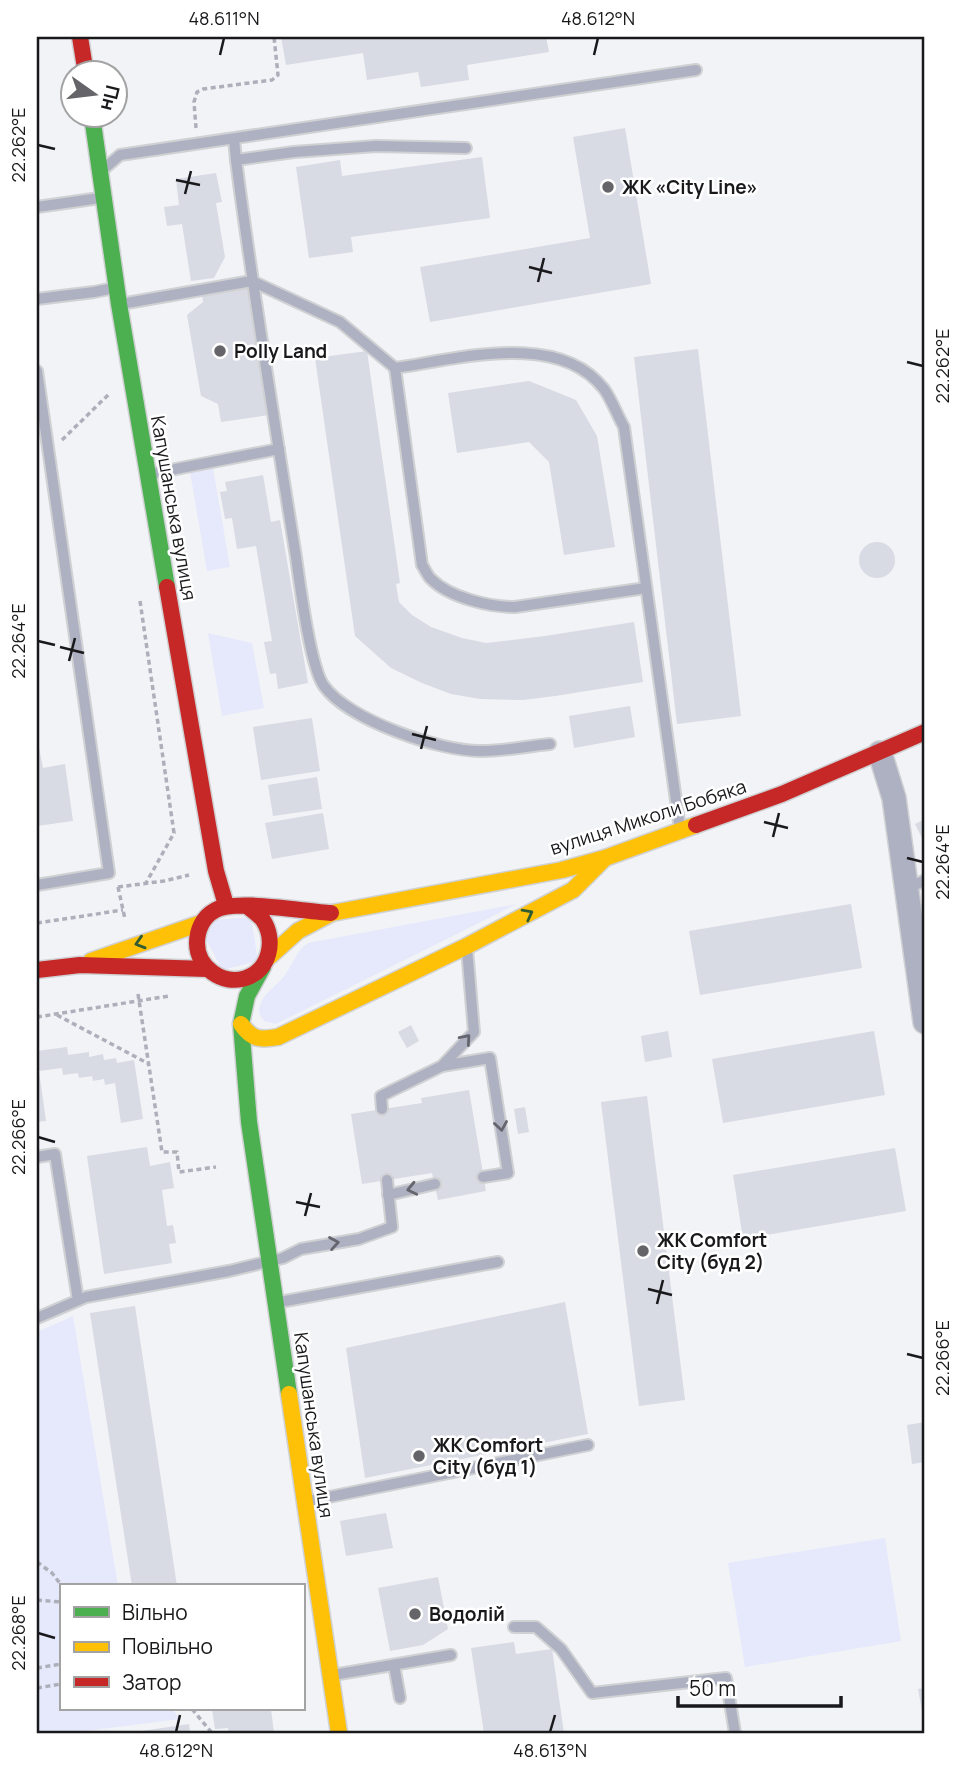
<svg xmlns="http://www.w3.org/2000/svg" width="962" height="1770" font-family="Manrope,sans-serif">
<rect width="100%" height="100%" fill="#f2f3f7"/>
<g fill="#e5e9fb">
<polygon points="213,468 230,567 207,571 190,472"/>
<polygon points="208,633 252,643 264,708 222,716"/>
<path d="M 517,904 L 276,1024 L 264,1021 C 260,1016 258,1012 260,1005 C 264,992 277,986 285,975 C 293,964 296,951 308,943 Z"/>
<polygon points="251,917 258,961 222,970 205,937 214,920"/>
<polygon points="73,1316 118,1586 61,1586 61,1709 172,1709 180,1719 70,1733 37,1733 37,1332"/>
<polygon points="885,1538 901,1641 745,1667 728,1563"/>
</g>
<g fill="#d8dae4">
<polygon points="281,37 546,37 549,52 467,65 469,80 421,87 418,72 367,80 363,53 286,65"/>
<polygon points="625,128 651,284 430,322 420,267 590,238 573,137"/>
<polygon points="482,157 490,218 351,237 353,252 309,258 296,167 340,160 342,176"/>
<polygon points="216,173 222,202 216,203 225,257 214,278 191,281 182,224 167,226 164,207 179,205 176,179"/>
<polygon points="250,286 269,415 221,422 218,404 201,396 187,315 203,302 202,293"/>
<polygon points="698,349 741,716 677,724 634,357"/>
<polygon points="367,351 400,583 396,584 399,602 412,615 431,627 462,638 486,643 545,636 634,622 643,682 555,696 523,700 480,699 451,694 422,683 391,668 355,636 315,358"/>
<polygon points="529,381 576,400 597,436 615,547 564,555 549,462 529,442 457,453 448,393"/>
<polygon points="263,475 271,522 280,520 308,683 278,689 276,673 270,674 264,642 272,641 256,546 237,549 232,518 225,519 220,492 227,491 225,482"/>
<circle cx="877" cy="560" r="18"/>
<polygon points="630,706 635,737 574,748 569,716"/>
<polygon points="312,718 320,771 261,780 253,727"/>
<polygon points="37,737 43,768 65,764 73,821 37,826"/>
<polygon points="317,777 322,809 273,816 268,785"/>
<polygon points="323,813 329,849 272,859 265,823"/>
<polygon points="925,819 925,844 915,824"/>
<polygon points="851,904 862,968 700,995 689,931"/>
<polygon points="411,1025 419,1041 407,1048 398,1032"/>
<polygon points="668,1031 672,1057 645,1062 641,1036"/>
<polygon points="874,1031 885,1095 723,1123 712,1059"/>
<polygon points="67,1047 68,1055 89,1052 89,1057 103,1054 104,1060 116,1058 117,1063 134,1060 143,1119 121,1123 115,1083 105,1085 104,1079 93,1081 92,1076 79,1078 78,1073 63,1075 62,1068 39,1071 46,1121 37,1122 37,1051"/>
<polygon points="469,1090 486,1191 438,1200 432,1173 362,1184 351,1114 422,1103 421,1098"/>
<polygon points="647,1096 685,1400 639,1406 601,1102"/>
<polygon points="525,1107 529,1132 518,1134 514,1109"/>
<polygon points="147,1147 150,1166 170,1162 174,1188 162,1190 167,1226 173,1225 176,1243 169,1244 172,1263 104,1274 87,1156"/>
<polygon points="895,1148 906,1211 743,1239 733,1175"/>
<polygon points="565,1302 588,1434 365,1478 346,1348"/>
<polygon points="135,1306 177,1586 132,1586 90,1313"/>
<polygon points="925,1422 925,1462 912,1464 907,1425"/>
<polygon points="386,1513 393,1548 346,1556 340,1521"/>
<polygon points="438,1577 448,1629 423,1645 390,1651 378,1588"/>
<polygon points="514,1642 516,1654 552,1649 564,1733 484,1733 471,1648"/>
<polygon points="925,1688 925,1722 924,1722 918,1689"/>
<polygon points="212,1709 271,1709 274,1733 229,1733 228,1728 215,1729"/>
<polygon points="189,1724 190,1733 135,1733 135,1732"/>
</g>
<g fill="none" stroke-linecap="round" stroke-linejoin="round">
<defs>
<g id="lane">
<polyline points="234,139 236,160 294,152 376,146 466,148"/>
<path d="M 236,160 C 253,293 275,425 296,557 C 300,585 310,667 324,686 C 348,720 441,752 482,751 C 505,751 528,746 550,744"/>
<polyline points="105,168 120,155 696,70"/>
<polyline points="37,207 100,198"/>
<polyline points="37,299 94,292 114,288"/>
<polyline points="121,304 252,281 340,322 395,368"/>
<polyline points="37,371 109,873 37,885"/>
<polyline points="150,474 279,449"/>
<path d="M 646,588 L 515,607 C 490,607 450,598 431,579 C 427,575 425,569 422,565 L 395,368 C 458,359 559,330 604,389 C 612,400 617,415 624,427 L 680,829"/>
<polyline points="907,889 925,880"/>
<polyline points="442,1066 490,1058 508,1173 483,1177"/>
<polyline points="382,1109 381,1096 442,1066 474,1032 467,949"/>
<polyline points="37,1157 55,1154 78,1300"/>
<polyline points="388,1195 435,1184"/>
<polyline points="280,1302 498,1262"/>
<polyline points="37,1318 86,1297 229,1271 283,1258 301,1249 359,1239 392,1227 387,1180"/>
<polyline points="309,1501 588,1445"/>
<polyline points="514,1627 536,1627 561,1649 592,1693 726,1678 735,1733"/>
<polyline points="394,1665 400,1698"/>
<polyline points="333,1675 451,1655"/>
</g>
<polyline id="street" points="880,753 894,798 925,1022"/>
<g id="fast">
<polyline points="92,116 119,304 167,587"/>
<polyline points="263,967 247,996 241,1024 249,1122 289,1394"/>
</g>
<g id="slow">
<polyline points="269,957 298,931 332,913 562,870 605,858 696,825"/>
<polyline points="91,961 201,923"/>
<path d="M 241,1024 C 252,1040 260,1040 278,1037 L 467,946 L 573,890 L 604,859"/>
<polyline points="289,1394 339,1733"/>
</g>
<g id="jam">
<polyline points="80,37 86,74"/>
<polyline points="167,587 216,871 226,905"/>
<polyline points="696,825 782,794 925,732"/>
<path d="M 247,906 C 252,910 259,915 263,920 C 276,940 270,970 246,978 C 222,986 197,967 197,943 C 197,930 203,917 214,911 C 233,898 305,912 331,913"/>
<polyline points="37,970 80,965 207,969"/>
</g>
</defs>
<use href="#lane" stroke="#d0d1d3" stroke-width="14"/>
<use href="#street" stroke="#d0d1d3" stroke-width="26"/>
<use href="#fast" stroke="#d0d1d3" stroke-width="19"/>
<use href="#slow" stroke="#d0d1d3" stroke-width="19"/>
<use href="#jam" stroke="#d0d1d3" stroke-width="19"/>
<g stroke="#adafba" stroke-width="3.5" stroke-dasharray="5 3.5" stroke-linecap="butt">
<polyline points="196,128 194,102 197,92 203,89 272,80 278,75 274,37"/>
<polyline points="62,440 109,394"/>
<polyline points="140,601 174,833 146,883"/>
<polyline points="118,887 164,881 189,875"/>
<polyline points="118,887 125,919"/>
<polyline points="37,923 123,910"/>
<polyline points="138,994 162,1152 177,1152 179,1172 216,1167"/>
<polyline points="57,1015 149,1064"/>
<polyline points="37,1017 169,996"/>
<polyline points="37,1562 52,1573 62,1586"/>
<polyline points="37,1600 61,1602"/>
<polyline points="37,1668 61,1664"/>
<polyline points="37,1688 61,1684"/>
<polyline points="192,1709 212,1733"/>
</g>
<use href="#lane" stroke="#aeb1c1" stroke-width="10"/>
<use href="#street" stroke="#aeb1c1" stroke-width="23"/>
<use href="#fast" stroke="#4caf50" stroke-width="16"/>
<use href="#slow" stroke="#ffc107" stroke-width="16"/>
<use href="#jam" stroke="#c62828" stroke-width="16"/>
</g>
<defs><path id="oneway-chevron" d="M-2-3.5L2.5 0L-2 3.5" fill="none" stroke-width="1.6" stroke-linecap="round" stroke-linejoin="round" transform="scale(1.75)"/></defs>
<g stroke="#305c33">
<use href="#oneway-chevron" transform="translate(528 914) rotate(-28)"/>
<use href="#oneway-chevron" transform="translate(140 943) rotate(163)"/>
</g>
<g stroke="#64656e">
<use href="#oneway-chevron" transform="translate(466 1039) rotate(-49)"/>
<use href="#oneway-chevron" transform="translate(501 1126) rotate(81)"/>
<use href="#oneway-chevron" transform="translate(412 1189) rotate(167)"/>
<use href="#oneway-chevron" transform="translate(334 1243) rotate(-10)"/>
</g>
<path fill="none" stroke="#19191c" stroke-width="2.5" d="M 220,55 L 224,38M 594,55 L 598,38M 38,145 L 55,149M 176,180 L 200,185M 185,194 L 191,171M 529,267 L 552,273M 538,282 L 544,258M 907,362 L 923,366M 38,641 L 55,645M 60,647 L 84,653M 69,661 L 75,638M 412,734 L 436,740M 421,749 L 427,726M 764,822 L 788,828M 773,837 L 779,813M 907,858 L 923,862M 38,1137 L 55,1142M 296,1202 L 320,1207M 305,1216 L 311,1193M 648,1289 L 672,1295M 657,1304 L 663,1280M 907,1354 L 923,1358M 38,1633 L 55,1638M 176,1732 L 180,1715M 550,1732 L 555,1715"/>
<g fill="#656569" stroke="#fff" stroke-width="2.5">
<circle cx="608" cy="187" r="7"/>
<circle cx="220" cy="351" r="7"/>
<circle cx="643" cy="1251" r="7"/>
<circle cx="419" cy="1456" r="7"/>
<circle cx="415" cy="1614" r="7"/>
</g>
<g text-anchor="middle" dominant-baseline="central" stroke-width="5" stroke-linejoin="round" paint-order="stroke">
<g font-size="19" font-weight="bold" fill="#19191c" stroke="#fff" text-anchor="start">
<text x="622" y="187">ЖК «City Line»</text>
<text x="234" y="351">Polly Land</text>
<text x="657" y="1240">ЖК Comfort<tspan x="657" dy="22">City (буд 2)</tspan></text>
<text x="433" y="1445">ЖК Comfort<tspan x="433" dy="22">City (буд 1)</tspan></text>
<text x="429" y="1614">Водолій</text>
</g>
<g font-size="19" fill="#19191c" stroke="#fff">
<text transform="translate(174 508) rotate(80)">Капушанська вулиця</text>
<text transform="translate(648 817) rotate(-18)">вулиця Миколи Бобяка</text>
<text transform="translate(314 1425) rotate(82)">Капушанська вулиця</text>
</g>
</g>
<rect width="962" height="1770" fill="none" stroke="#ffffff" stroke-width="77"/>
<rect x="60" y="1584" width="245" height="126" fill="#ffffff" stroke="#a3a3a4" stroke-width="2"/>
<rect x="74" y="1607" width="35" height="10" fill="#4caf50" stroke="#a3a3a4" stroke-width="2"/>
<text x="122" y="1620" font-size="21" fill="#19191c">Вільно</text>
<rect x="74" y="1642" width="35" height="10" fill="#ffc107" stroke="#a3a3a4" stroke-width="2"/>
<text x="122" y="1654" font-size="21" fill="#19191c">Повільно</text>
<rect x="74" y="1677" width="35" height="10" fill="#c62828" stroke="#a3a3a4" stroke-width="2"/>
<text x="122" y="1690" font-size="21" fill="#19191c">Затор</text>
<g transform="translate(94 94) rotate(104)"><circle r="33" fill="#ffffff" stroke="#a3a3a4" stroke-width="2"/>
<path d="M0-5L12 26L0 18L-12 26Z" fill="#656569"/>
<text y="-10" font-size="19" font-weight="bold" text-anchor="middle" fill="#19191c">Пн</text>
</g>
<path d="M678 1696v10h163v-10" fill="none" stroke="#19191c" stroke-width="3.5"/>
<text x="689" y="1696" font-size="21" fill="#19191c" stroke="#ffffff" stroke-width="5" paint-order="stroke">50 m</text>
<rect x="38" y="38" width="885" height="1694" fill="none" stroke="#19191c" stroke-width="2.5"/>
<g font-size="18" text-anchor="middle" fill="#19191c">
<text x="224" y="25">48.611°N</text>
<text x="598" y="25">48.612°N</text>
<text transform="translate(19 145) rotate(-90)" y="6">22.262°E</text>
<text transform="translate(943 366) rotate(-90)" y="6">22.262°E</text>
<text transform="translate(19 641) rotate(-90)" y="6">22.264°E</text>
<text transform="translate(943 862) rotate(-90)" y="6">22.264°E</text>
<text transform="translate(19 1137) rotate(-90)" y="6">22.266°E</text>
<text transform="translate(943 1358) rotate(-90)" y="6">22.266°E</text>
<text transform="translate(19 1633) rotate(-90)" y="6">22.268°E</text>
<text x="176" y="1757">48.612°N</text>
<text x="550" y="1757">48.613°N</text>
</g>
</svg>
